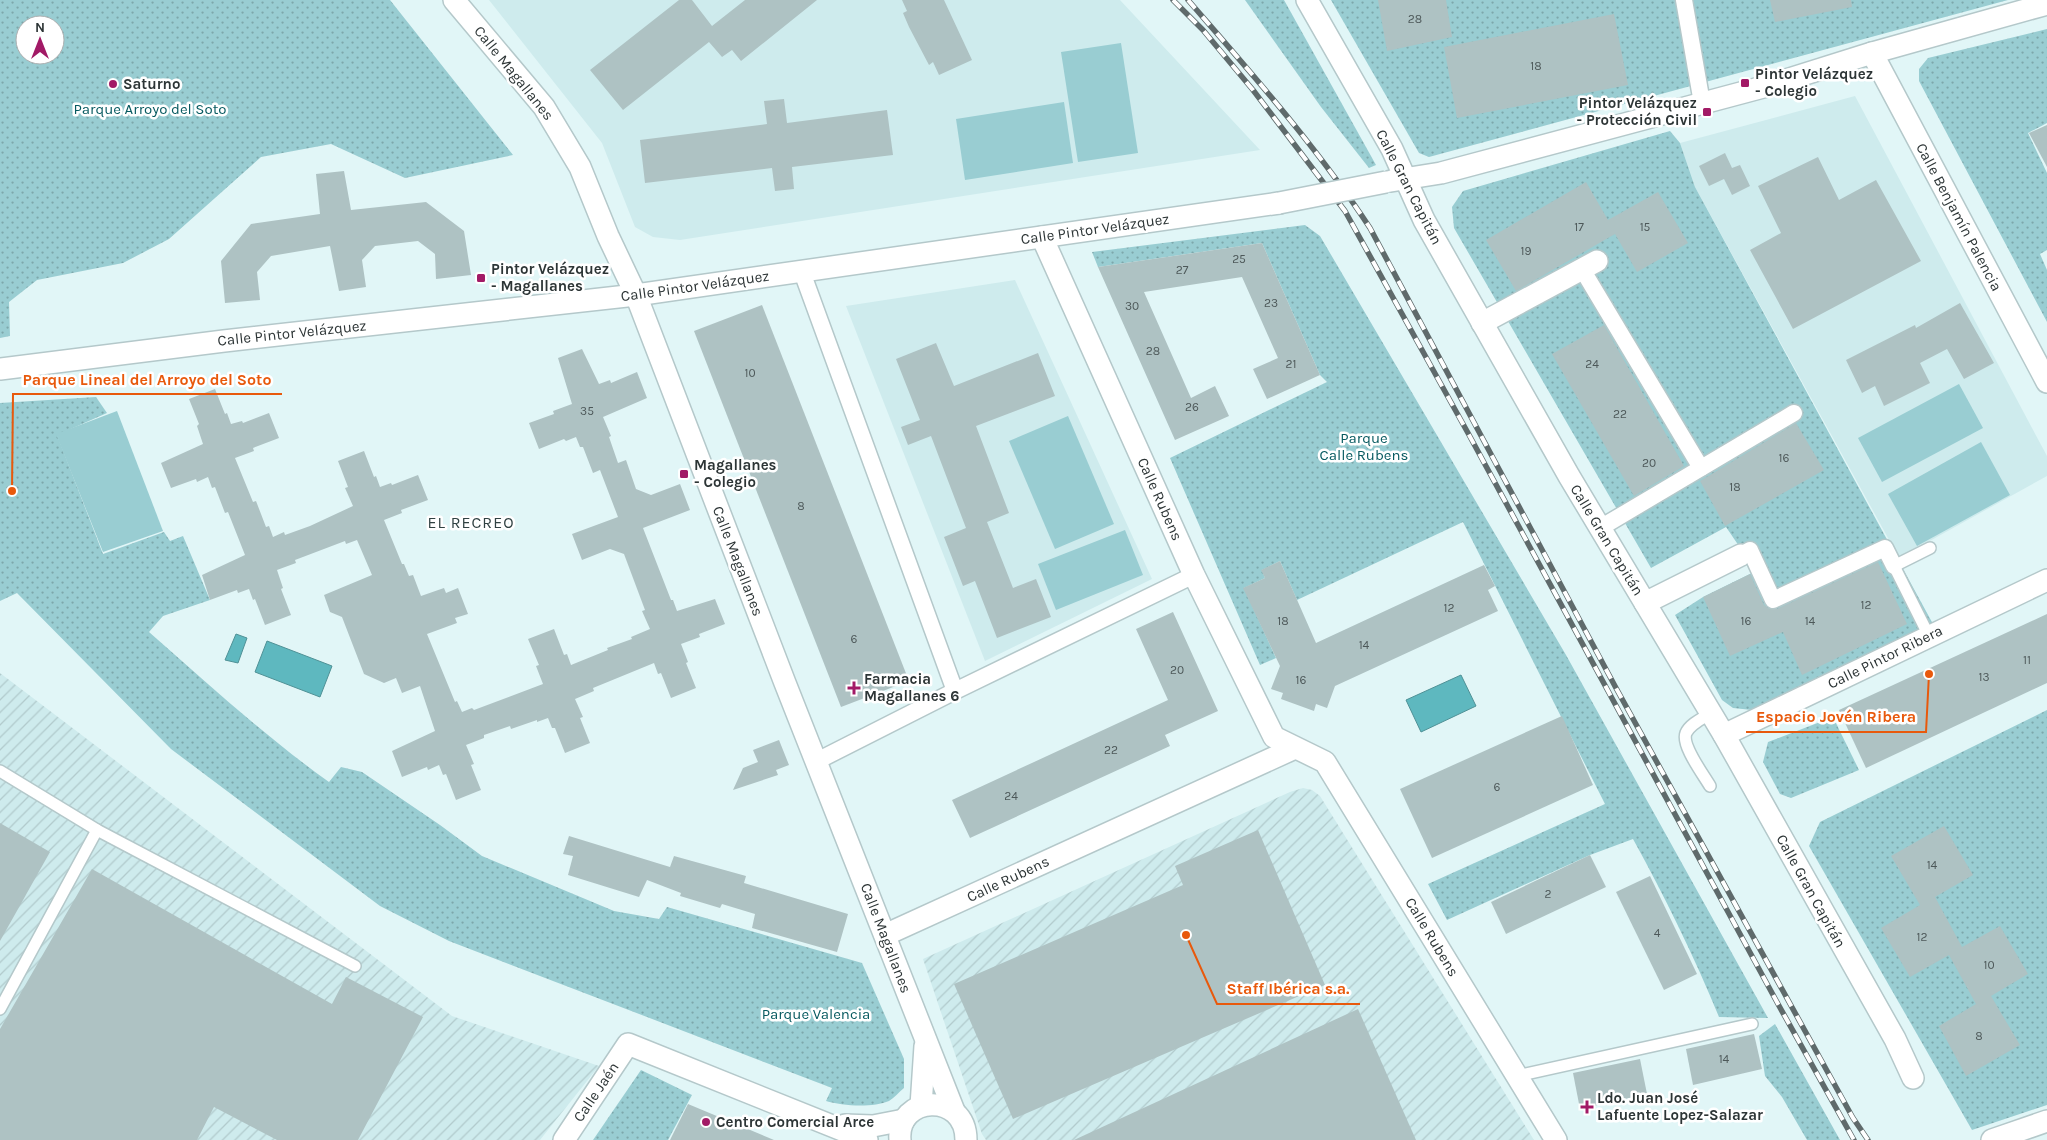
<svg xmlns="http://www.w3.org/2000/svg" width="2047" height="1140" font-family="Karla,sans-serif">
<defs>
<pattern id="industrial-furrows" width="10" height="10" patternUnits="userSpaceOnUse" patternTransform="scale(1.25)"><rect width="10" height="10" fill="#ceebed"/><path d="M-1 1l2-2M0 10L10 0M9 11l2-2" fill="none" stroke="#b1cacc"/></pattern>
<pattern id="park-dots" width="8" height="8" patternUnits="userSpaceOnUse" patternTransform="scale(1.25)"><rect width="8" height="8" fill="#99cdd2"/><path d="M2 2h.1M6 6h.1" fill="none" stroke="#7da7ab" stroke-width="1.8" stroke-linecap="round"/></pattern>
</defs>
<rect width="100%" height="100%" fill="#e1f6f7"/>
<g fill="#ceebed">
<polygon points="489,0 1120,0 1260,150 680,240 653,237 635,227 602,143"/>
<polygon points="1855,96 2047,456 2047,476 1899,558 1695,187 1680,143"/>
<polygon points="1015,280 1152,579 985,661 846,306"/>
</g>
<g fill="url(#industrial-furrows)">
<polygon points="0,673 452,1016 599,1066 540,1140 0,1140"/>
<polygon points="1303,788 1312,790 1320,796 1534,1140 986,1140 982,1134 923,959 1290,792"/>
</g>
<g fill="url(#park-dots)" fill-rule="evenodd">
<path d="M 0,0 L 390,0 L 513,155 L 405,178 L 331,144 L 261,157 L 169,239 L 123,263 L 37,280 L 9,302 L 10,336 L 0,338 ZM 25,25 L 55,25 L 55,55 L 25,55 Z"/>
<polygon points="1245,0 1284,0 1376,165 1369,168 1321,107"/>
<polygon points="1331,0 2008,0 1429,157 1419,153"/>
<polygon points="2047,29 2047,123 2028,133 2047,173 2047,250 2040,254 2047,270 2047,322 1919,81 1919,69 1928,58"/>
<polygon points="1670,131 1680,143 1695,187 1933,624 1752,710 1733,708 1722,700 1675,615 1703,597 1756,571 1726,527 1651,568 1454,228 1452,207 1463,191"/>
<path d="M 1305,225 L 1320,236 L 1566,655 L 1768,1018 L 1719,1017 C 1694,956 1665,897 1633,839 L 1590,855 L 1447,920 L 1428,884 L 1605,804 L 1463,522 L 1297,600 L 1280,561 L 1262,570 L 1265,578 L 1244,588 L 1276,658 L 1260,665 L 1170,458 L 1327,382 L 1320,375 L 1262,243 L 1098,267 L 1092,252 Z"/>
<path d="M 96,397 L 107,413 L 57,435 L 103,554 L 164,532 L 170,541 L 183,536 L 210,600 L 163,616 L 149,632 C 207,683 266,737 329,782 L 341,767 L 362,772 L 440,825 L 482,856 L 614,911 L 659,919 L 667,907 L 862,963 L 904,1059 L 904,1088 C 899,1092 894,1098 889,1101 C 873,1108 842,1106 826,1101 L 832,1088 L 449,941 L 380,906 L 171,749 L 17,593 L 0,601 L 0,403 Z"/>
<polygon points="2047,710 2047,1105 1972,1130 1809,846 1820,822"/>
<polygon points="1833,717 1859,770 1791,798 1780,794 1763,762 1768,742"/>
<polygon points="1775,1024 1840,1140 1807,1140 1782,1097 1765,1076 1759,1036"/>
<polygon points="641,1070 692,1095 668,1140 593,1140"/>
</g>
<g fill="#99cdd2">
<polygon points="1121,43 1138,153 1078,162 1061,52"/>
<polygon points="1064,102 1073,163 965,180 956,119"/>
<polygon points="1959,384 1983,428 1882,482 1858,438"/>
<polygon points="117,411 163,531 103,552 56,434"/>
<polygon points="1068,416 1114,524 1055,549 1009,441"/>
<polygon points="1981,442 2010,495 1917,546 1888,494"/>
<polygon points="1125,530 1143,575 1056,610 1038,564"/>
</g>
<g fill="#5eb8bf" stroke="#4f9196">
<polygon points="236,634 247,638 238,663 225,660"/>
<polygon points="267,641 332,666 320,697 255,672"/>
<polygon points="1461,675 1476,706 1421,732 1406,700"/>
</g>
<g fill="#aec2c3">
<polygon points="679,0 692,0 712,26 745,0 817,0 741,61 732,50 722,57 709,42 623,110 590,70"/>
<polygon points="902,0 944,0 972,60 939,75 933,62 929,65 909,27 903,13 907,11"/>
<polygon points="1378,0 1446,0 1452,37 1387,51"/>
<polygon points="1770,0 1851,0 1852,7 1775,22"/>
<polygon points="1614,14 1628,85 1457,118 1444,47"/>
<polygon points="784,99 787,123 887,110 893,155 792,167 794,189 775,191 772,168 645,183 640,140 767,124 764,101"/>
<polygon points="2047,125 2047,167 2029,133"/>
<polygon points="1725,153 1732,168 1740,165 1750,186 1732,195 1724,179 1709,186 1699,166"/>
<polygon points="1818,157 1839,200 1876,180 1921,261 1793,329 1750,250 1781,233 1758,186"/>
<polygon points="344,171 351,210 426,202 464,231 471,275 436,279 435,254 418,241 375,246 362,260 366,287 339,291 330,246 271,256 257,272 260,300 225,303 221,261 251,224 320,214 316,174"/>
<polygon points="1586,182 1608,220 1658,192 1688,243 1637,272 1615,234 1516,291 1486,240"/>
<polygon points="1262,243 1320,375 1267,399 1253,369 1278,358 1242,277 1144,292 1191,398 1215,386 1229,416 1175,440 1098,267"/>
<polygon points="1960,303 1994,363 1964,379 1947,349 1920,363 1930,383 1884,406 1875,386 1862,393 1846,360 1915,325 1916,328"/>
<polygon points="762,305 909,681 841,707 694,331"/>
<polygon points="1604,325 1684,466 1634,496 1552,354"/>
<polygon points="936,343 954,386 1038,353 1055,396 976,426 1009,513 987,522 1013,588 1036,579 1051,617 997,638 975,581 963,586 944,537 966,528 931,436 908,445 901,427 920,420 896,359"/>
<polygon points="582,349 599,384 610,380 611,383 637,372 647,398 603,417 611,436 609,437 618,463 626,460 636,489 651,495 680,484 690,510 643,528 671,600 673,600 677,611 715,599 725,624 699,634 700,637 681,644 688,662 686,663 696,688 671,698 661,673 658,674 654,663 593,688 594,691 575,699 583,717 580,718 590,743 565,753 555,728 552,728 548,718 537,722 537,720 511,729 510,726 484,735 484,738 466,745 474,764 471,765 481,790 456,800 446,774 443,775 439,765 428,770 427,767 402,777 392,751 435,731 420,686 402,693 396,678 384,683 364,674 342,617 330,612 324,595 372,575 357,540 346,544 345,541 295,560 296,563 277,570 283,588 281,589 291,615 265,625 255,599 253,600 249,589 238,593 237,590 210,600 202,575 245,555 228,512 225,513 215,487 212,488 208,477 197,482 196,479 171,488 161,463 203,444 197,426 199,424 189,399 215,389 225,414 227,413 231,424 242,421 243,423 269,413 279,438 253,448 254,451 235,458 253,502 256,501 266,527 269,526 273,537 284,532 285,535 310,526 353,506 345,488 348,487 338,461 364,451 374,477 376,476 380,487 391,483 392,485 418,475 428,500 401,510 402,513 384,520 402,564 404,564 409,576 413,575 421,596 444,588 446,593 458,588 468,614 455,618 457,623 427,634 455,702 457,701 462,712 472,708 474,710 543,684 536,666 539,665 528,639 554,629 564,655 567,654 571,665 608,650 607,648 632,639 631,637 650,629 642,611 645,610 624,554 610,549 582,560 572,534 618,517 600,470 593,473 583,447 580,447 576,437 566,441 564,439 539,449 529,423 554,414 553,411 572,404 558,358"/>
<polygon points="1796,423 1824,470 1725,526 1700,481"/>
<polygon points="1280,561 1316,643 1484,565 1495,586 1488,590 1498,611 1335,686 1327,708 1316,704 1314,711 1281,699 1283,693 1271,689 1280,666 1243,588 1265,578 1261,570"/>
<polygon points="1878,562 1907,624 1802,675 1783,632 1730,656 1703,597 1750,574 1764,605 1768,608 1777,609"/>
<polygon points="1173,612 1218,711 1165,735 1170,746 970,838 952,800 1168,700 1136,629"/>
<polygon points="2047,614 2047,683 1866,768 1839,710"/>
<polygon points="1562,716 1593,785 1432,858 1400,789"/>
<polygon points="779,740 789,765 776,770 778,775 733,790 743,768 758,762 753,750"/>
<polygon points="0,823 50,852 0,941"/>
<polygon points="1944,826 1973,875 1935,897 1962,947 2000,926 2028,974 1991,996 2020,1045 1966,1076 1939,1026 1976,1004 1949,955 1910,977 1881,928 1920,905 1891,856"/>
<polygon points="1258,830 1325,985 1013,1119 954,984 1183,885 1175,866"/>
<polygon points="569,836 670,867 674,856 746,876 744,883 848,914 837,952 752,928 755,914 722,904 720,908 680,896 681,893 647,880 639,897 568,875 573,856 563,854"/>
<polygon points="1590,855 1606,887 1506,934 1491,902"/>
<polygon points="92,869 332,1004 346,977 423,1017 358,1140 277,1140 214,1107 197,1140 0,1140 0,1029"/>
<polygon points="1650,876 1697,974 1664,990 1616,892"/>
<polygon points="1358,1009 1416,1140 1074,1140"/>
<polygon points="1754,1034 1762,1069 1693,1085 1686,1049"/>
<polygon points="1640,1059 1647,1094 1580,1109 1573,1073"/>
<polygon points="688,1104 774,1140 670,1140"/>
</g>
<g fill="none" stroke-linecap="round" stroke-linejoin="round">
<defs>
<g id="service">
<polyline points="1929,636 1894,566 1930,548"/>
<polyline points="0,771 97,830 355,966"/>
<path d="M 1710,786 C 1703,774 1681,745 1686,733 C 1690,724 1703,718 1711,713"/>
<polyline points="0,1009 97,830"/>
<polyline points="1517,1076 1752,1024"/>
</g>
<g id="pedestrian">
<polyline points="1684,0 1702,103"/>
<polyline points="1582,269 1701,468"/>
<polyline points="802,272 955,691 1194,575"/>
<polyline points="1600,528 1794,413"/>
<polyline points="1741,555 1750,550 1773,600 1885,548 1894,566"/>
<polyline points="817,761 955,691"/>
</g>
<g id="minor">
<polyline points="454,0 544,107 580,167 608,236 636,295 785,683 954,1111"/>
<polyline points="1307,0 1392,149 1424,220 1569,476 1724,735 1895,1039 1913,1078"/>
<polyline points="1872,53 2047,382"/>
<polyline points="1391,181 1441,173 1767,86 1872,53 2047,4"/>
<polyline points="1042,237 1194,575 1274,737 1325,762 1556,1140"/>
<polyline points="1482,323 1597,261"/>
<polyline points="0,369 224,341 636,295 1279,203"/>
<polyline points="1645,603 1741,555"/>
<polyline points="1724,735 2047,580"/>
<polyline points="885,935 1295,748"/>
<polyline points="921,1106 925,1046"/>
<polyline points="845,1125 873,1126 904,1120"/>
<polyline points="564,1140 628,1044 867,1140"/>
<path d="M 900,1140 C 896,1095 966,1091 966,1140"/>
<polyline points="1992,1140 2047,1121"/>
</g>
</defs>
<use href="#service" stroke="#b4c8ca" stroke-width="14"/>
<use href="#pedestrian" stroke="#b4c8ca" stroke-width="19"/>
<use href="#minor" stroke="#b4c8ca" stroke-width="24"/>
<use href="#service" stroke="#fff" stroke-width="11"/>
<use href="#pedestrian" stroke="#fff" stroke-width="16"/>
<use href="#minor" stroke="#fff" stroke-width="21"/>
<defs>
<g id="rail">
<polyline points="1173,0 1203,30 1253,90 1345,211 1468,433 1778,1004 1854,1140"/>
<path d="M 1188,0 C 1252,74 1317,147 1370,228 L 1616,688 L 1853,1118 L 1868,1140"/>
</g>
</defs>
<use href="#rail" stroke="#5f6a6b" stroke-width="5.5"/>
<use href="#rail" stroke="#fff" stroke-width="4" stroke-dasharray="11" stroke-linecap="butt"/>
<defs>
<polyline id="minor-bridge" points="1279,203 1386,182"/>
</defs>
<use href="#minor-bridge" stroke="#b4c8ca" stroke-width="24" stroke-linecap="butt"/>
<use href="#minor-bridge" stroke="#fff" stroke-width="21"/>
</g>
<g fill="#a21a66" stroke="#fff" stroke-width="2">
<rect x="1740" y="78" width="10" height="10" rx="2.5"/>
<circle cx="113" cy="84" r="5"/>
<rect x="1702" y="107" width="10" height="10" rx="2.5"/>
<rect x="476" y="273" width="10" height="10" rx="2.5"/>
<rect x="679" y="469" width="10" height="10" rx="2.5"/>
<path d="M851.5 680.5h5v5h5v5h-5v5h-5v-5h-5v-5h5z"/>
<path d="M1584.5 1099.5h5v5h5v5h-5v5h-5v-5h-5v-5h5z"/>
<circle cx="706" cy="1122" r="5"/>
</g>
<g text-anchor="middle" dominant-baseline="central" stroke-width="5" stroke-linejoin="round" paint-order="stroke">
<g font-size="12" fill="#4d5859">
<text x="1415" y="19">28</text>
<text x="1536" y="66">18</text>
<text x="1579" y="227">17</text>
<text x="1645" y="227">15</text>
<text x="1526" y="251">19</text>
<text x="1239" y="259">25</text>
<text x="1182" y="270">27</text>
<text x="1271" y="303">23</text>
<text x="1132" y="306">30</text>
<text x="1153" y="351">28</text>
<text x="1291" y="364">21</text>
<text x="1592" y="364">24</text>
<text x="750" y="373">10</text>
<text x="1192" y="407">26</text>
<text x="587" y="411">35</text>
<text x="1620" y="414">22</text>
<text x="1784" y="458">16</text>
<text x="1649" y="463">20</text>
<text x="1735" y="487">18</text>
<text x="801" y="506">8</text>
<text x="1866" y="605">12</text>
<text x="1449" y="608">12</text>
<text x="1283" y="621">18</text>
<text x="1746" y="621">16</text>
<text x="1810" y="621">14</text>
<text x="854" y="639">6</text>
<text x="1364" y="645">14</text>
<text x="2027" y="660">11</text>
<text x="1177" y="670">20</text>
<text x="1984" y="677">13</text>
<text x="1301" y="680">16</text>
<text x="1111" y="750">22</text>
<text x="1497" y="787">6</text>
<text x="1011" y="796">24</text>
<text x="1932" y="865">14</text>
<text x="1548" y="894">2</text>
<text x="1657" y="933">4</text>
<text x="1922" y="937">12</text>
<text x="1989" y="965">10</text>
<text x="1979" y="1036">8</text>
<text x="1724" y="1059">14</text>
</g>
<g font-size="15" fill="#2d3536" stroke="#fff">
<text transform="translate(514 73) rotate(51)">Calle Magallanes</text>
<text transform="translate(1409 187) rotate(63)">Calle Gran Capitán</text>
<text transform="translate(1959 217) rotate(62)">Calle Benjamín Palencia</text>
<text transform="translate(1095 229) rotate(-8)">Calle Pintor Velázquez</text>
<text transform="translate(695 286) rotate(-8)">Calle Pintor Velázquez</text>
<text transform="translate(292 333) rotate(-6)">Calle Pintor Velázquez</text>
<text transform="translate(1160 499) rotate(66)">Calle Rubens</text>
<text transform="translate(1607 540) rotate(59)">Calle Gran Capitán</text>
<text transform="translate(738 561) rotate(69)">Calle Magallanes</text>
<text transform="translate(1885 657) rotate(-26)">Calle Pintor Ribera</text>
<text transform="translate(1008 879) rotate(-25)">Calle Rubens</text>
<text transform="translate(1811 891) rotate(61)">Calle Gran Capitán</text>
<text transform="translate(1432 937) rotate(59)">Calle Rubens</text>
<text transform="translate(886 938) rotate(69)">Calle Magallanes</text>
<text transform="translate(596 1092) rotate(-56)">Calle Jaén</text>
</g>
<g font-size="15" font-weight="bold" fill="#2d3536" stroke="#fff" text-anchor="start">
<text x="1755" y="74">Pintor Velázquez<tspan x="1755" dy="17">- Colegio</tspan></text>
<text x="123" y="84">Saturno</text>
<text x="1697" y="103" text-anchor="end">Pintor Velázquez<tspan x="1697" dy="17">- Protección Civil</tspan></text>
<text x="491" y="269">Pintor Velázquez<tspan x="491" dy="17">- Magallanes</tspan></text>
<text x="694" y="465">Magallanes<tspan x="694" dy="17">- Colegio</tspan></text>
<text x="864" y="679">Farmacia<tspan x="864" dy="17">Magallanes 6</tspan></text>
<text x="1597" y="1098">Ldo. Juan José<tspan x="1597" dy="17">Lafuente Lopez-Salazar</tspan></text>
<text x="716" y="1122">Centro Comercial Arce</text>
</g>
<g font-size="15" fill="#06595f" stroke="#fff">
<text x="150" y="109">Parque Arroyo del Soto</text>
<text x="1364" y="438">Parque<tspan x="1364" dy="17">Calle Rubens</tspan></text>
<text x="816" y="1014">Parque Valencia</text>
</g>
<g font-size="16" letter-spacing="1" fill="#304142" stroke="#fff">
<text x="471" y="522">EL RECREO</text>
</g>
</g>
<path fill="none" stroke="#e8590c" stroke-width="2" d="M12 491L13 394H282M1929 674L1926 732H1746M1186 935L1217 1004H1360"/>
<g fill="#e8590c" stroke="#fff" stroke-width="2">
<circle cx="12" cy="491" r="5"/>
<circle cx="1929" cy="674" r="5"/>
<circle cx="1186" cy="935" r="5"/>
</g>
<g font-size="16" text-anchor="middle" font-weight="bold" fill="#e8590c" stroke="#fff" stroke-width="5" stroke-linejoin="round" paint-order="stroke">
<text x="147" y="385">Parque Lineal del Arroyo del Soto</text>
<text x="1836" y="722">Espacio Jovén Ribera</text>
<text x="1288" y="994">Staff Ibérica s.a.</text>
</g>
<g transform="translate(40 40)"><circle r="24" fill="#ffffff" stroke="#abaeaf"/>
<path d="M0-4L9 19L0 12L-9 19Z" fill="#a21a66"/>
<text y="-8" font-size="14" font-weight="bold" text-anchor="middle" fill="#2d3536">N</text>
</g>
</svg>
